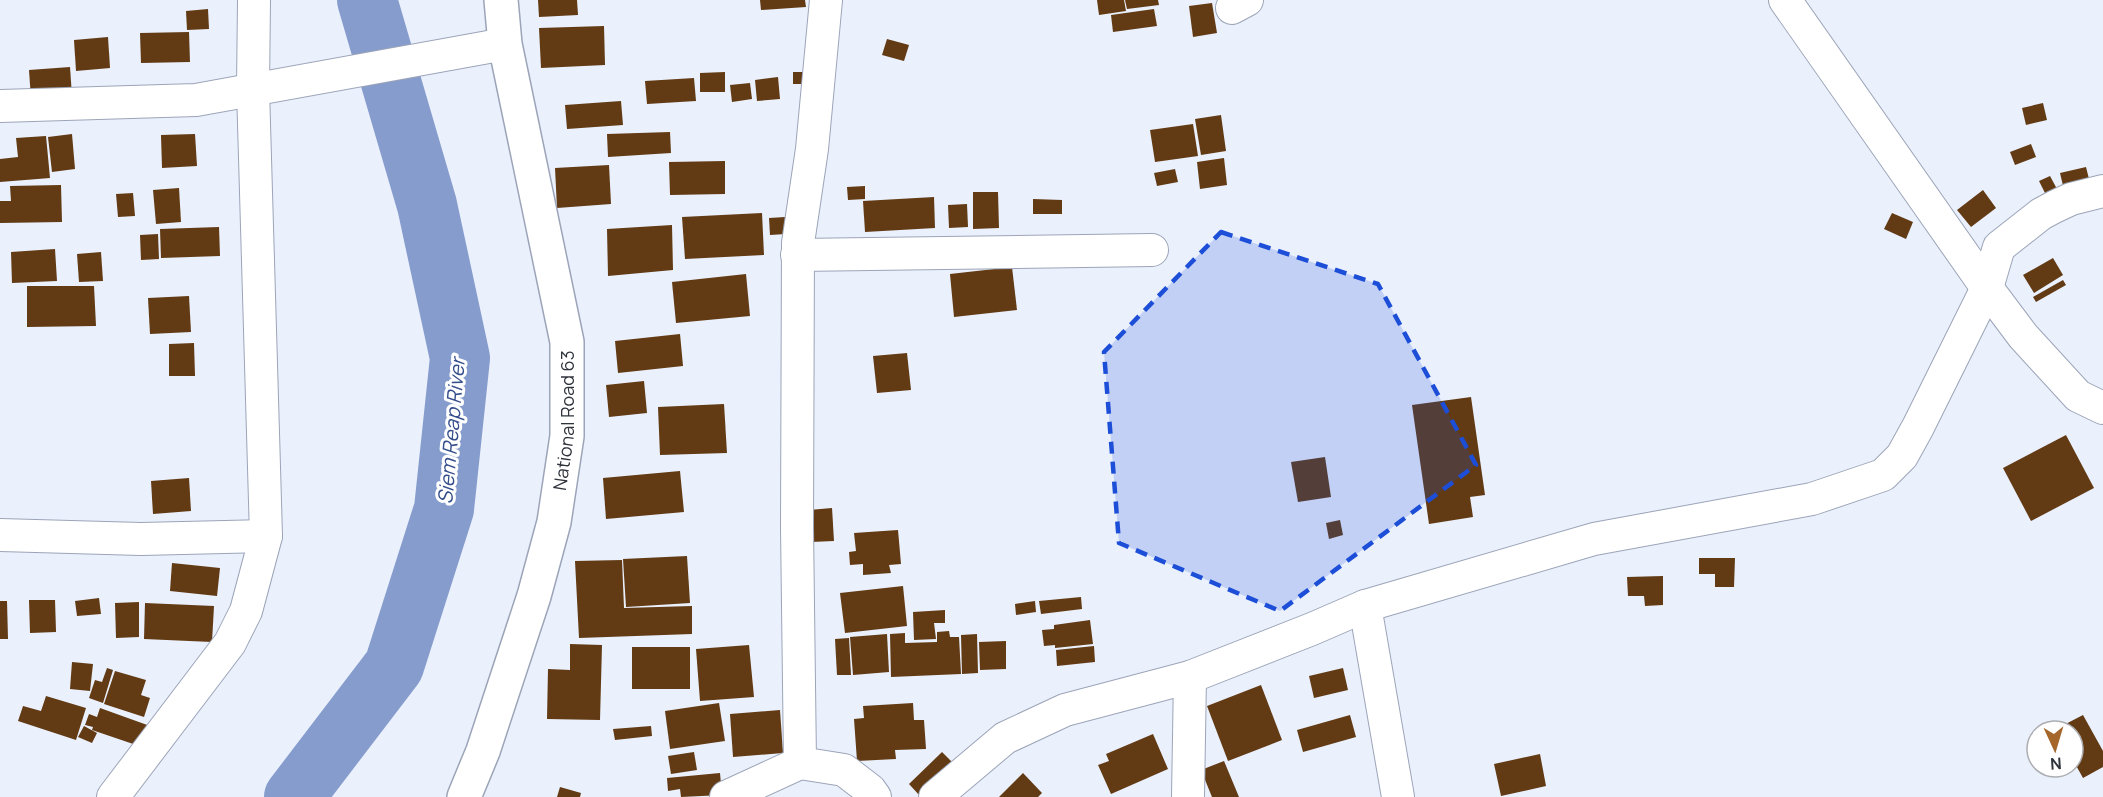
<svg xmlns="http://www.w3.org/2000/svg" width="2103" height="797" font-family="Manrope,sans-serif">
<rect width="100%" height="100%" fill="#eaf0fc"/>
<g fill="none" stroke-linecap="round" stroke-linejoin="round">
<polyline stroke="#869ccd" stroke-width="60" points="294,797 394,666 444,509 460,358 427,205 367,0"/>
</g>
<g fill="#623a13">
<polygon points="538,0 577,0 578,15 539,17"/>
<polygon points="760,0 805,0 806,7 761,10"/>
<polygon points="1097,0 1124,0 1126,11 1099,15"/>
<polygon points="1125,0 1158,0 1159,5 1127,9"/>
<polygon points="1212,3 1217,33 1193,37 1189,6"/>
<polygon points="208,9 209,29 187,30 186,11"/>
<polygon points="1154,9 1157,26 1113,32 1111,15"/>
<polygon points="604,26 605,65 541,68 539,28"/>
<polygon points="189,32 190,62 141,63 140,33"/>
<polygon points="108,37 110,68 76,71 74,40"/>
<polygon points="887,39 909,45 904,61 882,55"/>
<polygon points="70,67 72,96 31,99 29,70"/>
<polygon points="725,72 725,92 700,92 700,73"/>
<rect x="793" y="72" width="17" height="12"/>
<polygon points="778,77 780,99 757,101 755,80"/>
<polygon points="694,78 696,101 647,104 645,81"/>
<polygon points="750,83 752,99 732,102 730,85"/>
<polygon points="621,101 623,125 567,129 565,105"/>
<polygon points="2043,103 2047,120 2026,125 2022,108"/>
<polygon points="1221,115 1226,151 1201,155 1195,119"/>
<polygon points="1193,124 1198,156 1155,162 1150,130"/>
<polygon points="670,132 671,153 608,157 607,134"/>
<polygon points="72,134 75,169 52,172 48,137"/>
<polygon points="195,134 197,166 162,168 161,135"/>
<polygon points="46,136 50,178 0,182 0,159 18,157 16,138"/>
<polygon points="2031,144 2036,157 2015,165 2010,152"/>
<polygon points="1224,158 1227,185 1200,189 1197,162"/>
<polygon points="725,161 725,194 670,195 669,162"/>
<polygon points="609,165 611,204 557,208 555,168"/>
<polygon points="2086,167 2090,183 2064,190 2060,173"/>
<polygon points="1175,169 1178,182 1157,186 1154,173"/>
<polygon points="2050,176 2057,189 2046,195 2039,181"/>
<polygon points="61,185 62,222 0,223 0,201 11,201 10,186"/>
<polygon points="865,186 865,199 848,200 847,187"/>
<polygon points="179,188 181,222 156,224 153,190"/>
<polygon points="1983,190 1996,208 1971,227 1957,210"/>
<polygon points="973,192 998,192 999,228 973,229"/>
<polygon points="133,193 135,216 118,217 116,194"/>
<polygon points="934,197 935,228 865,232 863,201"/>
<polygon points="1033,199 1062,200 1062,214 1033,214"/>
<polygon points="967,204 968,227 949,228 948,205"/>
<polygon points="762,213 764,255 685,259 682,217"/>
<polygon points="1892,213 1913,222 1906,239 1884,229"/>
<polygon points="785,217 786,234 770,235 769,218"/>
<polygon points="672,225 673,270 608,276 607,229"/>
<polygon points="219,227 220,256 161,258 160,229"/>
<polygon points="158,234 159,259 141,260 140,235"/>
<polygon points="55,249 57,281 12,283 11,252"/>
<polygon points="101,252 103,281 79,282 77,254"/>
<polygon points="2053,258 2063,275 2034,293 2023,275"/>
<polygon points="1012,267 1017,310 954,317 950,274"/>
<polygon points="746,274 750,316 676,323 672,282"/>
<polygon points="2063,280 2066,285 2036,302 2033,297"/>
<polygon points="27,286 94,286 96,326 27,327"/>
<polygon points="189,296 191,332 150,334 148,298"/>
<polygon points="680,334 683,366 618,373 615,341"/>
<polygon points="194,343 195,376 169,376 169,344"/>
<polygon points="907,353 911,390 877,393 873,356"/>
<polygon points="644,381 647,413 609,417 606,385"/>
<polygon points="1471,397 1485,495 1470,497 1473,517 1429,524 1412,405"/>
<polygon points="724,404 727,453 660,455 658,407"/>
<polygon points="2066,435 2094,488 2031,521 2003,468"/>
<polygon points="1325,457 1331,497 1298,502 1291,462"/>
<polygon points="680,471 684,512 606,519 603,478"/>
<polygon points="189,478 191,511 153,514 151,481"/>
<polygon points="832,508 834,541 811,542 809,510"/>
<polygon points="1340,520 1343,535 1329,539 1326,523"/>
<polygon points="898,530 901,564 889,565 891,573 863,575 863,564 850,565 849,552 856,551 854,533"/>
<polygon points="687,556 690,603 626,607 623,559"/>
<polygon points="1699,558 1735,558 1734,587 1715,587 1715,574 1699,574"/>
<polygon points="622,560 624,608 692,606 692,634 579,638 575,561"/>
<polygon points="172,563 220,568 217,596 170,591"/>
<polygon points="1663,576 1663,605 1645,606 1644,596 1628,596 1627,577"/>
<polygon points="903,586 907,626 845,633 840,593"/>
<polygon points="1081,597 1082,609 1041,614 1039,601"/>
<polygon points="99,598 101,614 77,616 75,601"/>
<polygon points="29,600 55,600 56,632 30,633"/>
<polygon points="0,601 7,601 8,639 0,639"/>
<polygon points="1035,601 1036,612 1016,615 1015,604"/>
<polygon points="139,602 139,637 116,638 115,603"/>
<polygon points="145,603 214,606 212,642 144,639"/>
<polygon points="945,610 945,623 934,623 936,639 914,640 913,612"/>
<polygon points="1090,620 1093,644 1055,648 1055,645 1044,646 1042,630 1054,629 1054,625"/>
<polygon points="949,631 950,637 959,637 961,674 891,677 890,634 905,633 905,643 937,642 937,632"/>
<polygon points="887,634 889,672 853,675 850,637"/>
<polygon points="977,634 978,673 962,674 961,635"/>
<polygon points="849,638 851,675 837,675 835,639"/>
<polygon points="1006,641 1006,669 980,670 979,642"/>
<polygon points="570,644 602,645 600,720 547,719 548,669 570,670"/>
<polygon points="749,645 754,697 700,701 696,649"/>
<polygon points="1094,646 1095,662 1057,666 1056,650"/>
<rect x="632" y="647" width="58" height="42"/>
<polygon points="72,662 93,664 90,691 70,689"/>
<polygon points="107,668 113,670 103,703 89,698 95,680 102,682"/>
<polygon points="1343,668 1348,690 1314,698 1309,676"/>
<polygon points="115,671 146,680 141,695 150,698 144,717 104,704"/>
<polygon points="1261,685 1282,740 1228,761 1207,706"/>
<polygon points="46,696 86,708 76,740 18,721 23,706 41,711"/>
<polygon points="719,703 725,741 670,749 665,711"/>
<polygon points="913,703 914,720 924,720 926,749 895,750 896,759 857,761 854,719 864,718 863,706"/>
<polygon points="100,708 150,726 142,747 92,730 93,727 85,725 89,714 97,717"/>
<polygon points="780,710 783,753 733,757 730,714"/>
<polygon points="1350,715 1356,737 1303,752 1297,730"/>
<polygon points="2083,715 2103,751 2103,767 2083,778 2073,760 2073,731 2056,729"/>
<polygon points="84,726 97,733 92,743 78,737"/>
<polygon points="651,726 652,736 615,740 613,729"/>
<polygon points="1153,734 1168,769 1111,794 1098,765 1109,761 1106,754"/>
<polygon points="694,752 697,770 671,774 668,756"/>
<polygon points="942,752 959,769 920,796 909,784"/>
<polygon points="1540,754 1546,786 1501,796 1494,764"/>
<polygon points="1224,761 1239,797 1212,797 1201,770"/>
<polygon points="720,773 722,795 681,797 680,789 668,791 667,778"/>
<polygon points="1023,773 1042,793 1038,797 999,797"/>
<polygon points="560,787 581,793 580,797 557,797"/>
</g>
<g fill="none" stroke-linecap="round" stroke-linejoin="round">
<defs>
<g id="minor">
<polyline points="1785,0 1987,288 2023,336 2078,396 2103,408"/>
<polyline points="1232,8 1247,0"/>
<polyline points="0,106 196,100 505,44"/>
<polyline points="797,255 1152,250"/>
<polyline points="0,535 141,539 266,536"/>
<polyline points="1365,606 1398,797"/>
<polyline points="800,763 797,527 798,243 812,149 826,0"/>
<polyline points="113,797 230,643 246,611 266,536 253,89 254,0"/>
<polyline points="726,797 800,763 844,770 870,790 875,797"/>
<polyline points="935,797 1005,738 1065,710 1190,677 1312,629 1365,606 1594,539 1812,499 1883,475 1902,456 1918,427 1987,288 1999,247 2041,214 2054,207 2071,199 2103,191"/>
<polyline points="1188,797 1190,677"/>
</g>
<g id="tertiary">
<path id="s1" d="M 464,797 L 483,751 L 534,596 L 554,522 L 567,436 L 567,342 L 505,44 L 501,0"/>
</g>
</defs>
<use href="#minor" stroke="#9ca5b8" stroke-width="34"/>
<use href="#tertiary" stroke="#9ca5b8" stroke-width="36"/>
<use href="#minor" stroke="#fff" stroke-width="32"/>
<use href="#tertiary" stroke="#fff" stroke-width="33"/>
</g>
<path fill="#1d4ed8" fill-opacity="0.2" stroke="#1d4ed8" stroke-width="4.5" stroke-dasharray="12 8" stroke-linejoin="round" d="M 1221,232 L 1378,284 L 1476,465 L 1280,611 L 1119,543 L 1104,352 Z"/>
<g text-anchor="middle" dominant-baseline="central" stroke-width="6" stroke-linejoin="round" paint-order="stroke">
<g font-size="18" fill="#2f333b" stroke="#fff">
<text stroke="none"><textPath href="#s1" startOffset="392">National Road 63</textPath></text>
</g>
<g font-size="20" font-style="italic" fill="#344d8b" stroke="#fff">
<text transform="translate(451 431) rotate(-85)">Siem Reap River</text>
</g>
</g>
<g transform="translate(2055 749) rotate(176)"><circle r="28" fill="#ffffff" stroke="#acadb1" stroke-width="1.5"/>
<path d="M0-4.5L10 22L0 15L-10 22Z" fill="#a4662b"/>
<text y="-9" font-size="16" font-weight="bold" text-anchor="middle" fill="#2f333b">N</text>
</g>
</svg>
